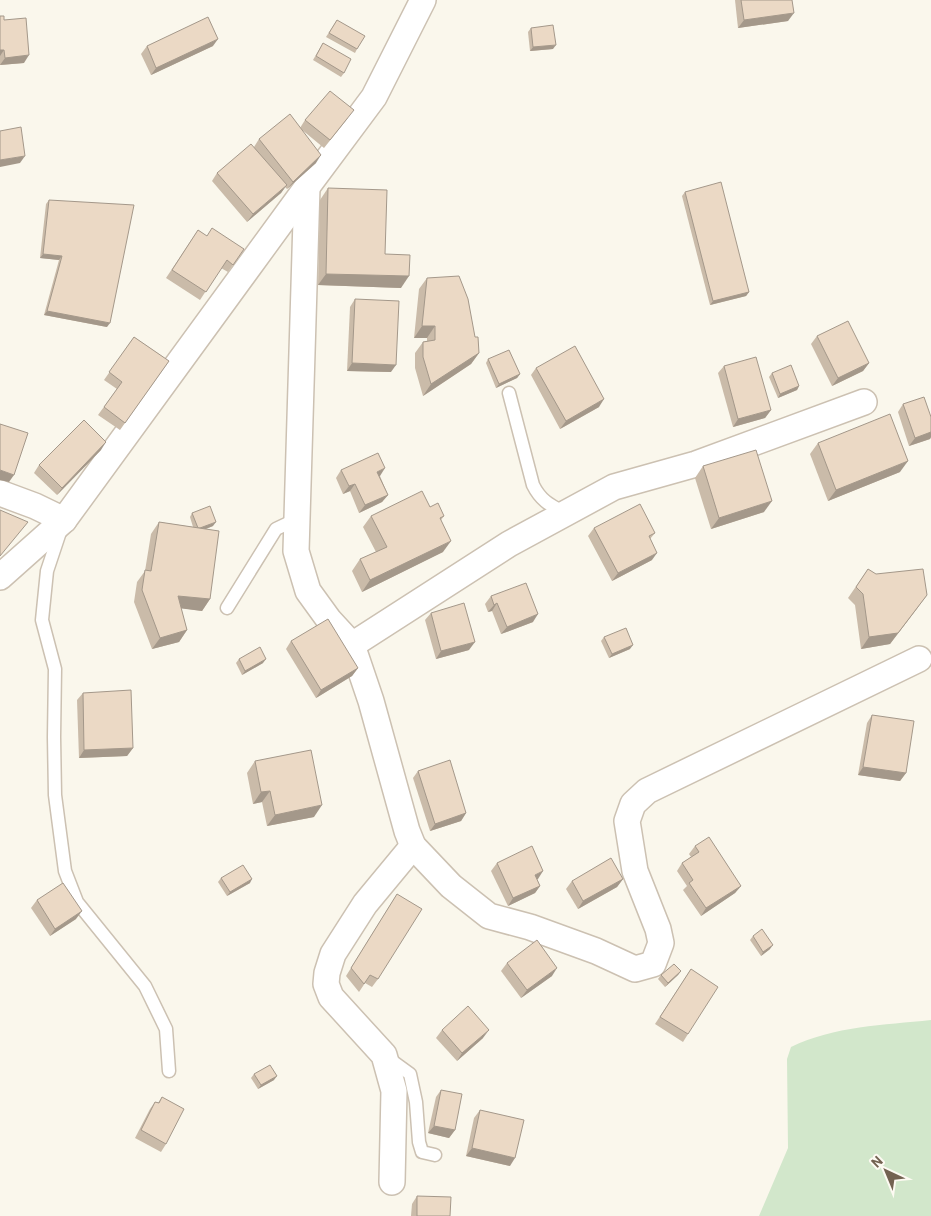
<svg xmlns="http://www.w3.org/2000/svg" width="931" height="1216" font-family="Barlow,sans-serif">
<rect width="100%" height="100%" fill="#faf7ec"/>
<path fill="#d2e7cb" d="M 931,1020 L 931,1216 L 759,1216 L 788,1148 L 787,1059 L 791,1047 C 834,1026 884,1025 931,1020 Z"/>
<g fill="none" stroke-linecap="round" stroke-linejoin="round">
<defs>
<g id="service">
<path d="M 509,393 L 533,485 C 541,501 550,505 565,513"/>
<polyline points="61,529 47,571 42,620 55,669 54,737 55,795 65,871 77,902 145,986 166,1029 169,1071"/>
<polyline points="227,608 276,529 297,519"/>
<polyline points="388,1058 410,1074 416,1102 419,1142 422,1152 435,1155"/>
</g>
<g id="minor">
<polyline points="307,187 296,551 308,591 329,620 352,645 371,701 407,831 413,846 451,886 489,916 530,927 596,951 635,969 653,964 661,943 658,929 635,871 627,821 633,804 647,791 919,659"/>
<polyline points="0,493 35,506 64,520"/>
<polyline points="0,577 64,520 307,187 374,97 423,0"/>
<polyline points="352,645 509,544 614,487 696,464 864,402"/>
<polyline points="392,1182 394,1091 384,1055 331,997 326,984 327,973 333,954 365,904 413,846"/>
</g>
</defs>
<use href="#service" stroke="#ccc1b2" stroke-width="15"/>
<use href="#minor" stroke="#ccc1b2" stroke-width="28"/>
<use href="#service" stroke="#fff" stroke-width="12"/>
<use href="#minor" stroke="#fff" stroke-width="25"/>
</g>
<g fill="#cabba9">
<polygon points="735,0 792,0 788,21 738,28"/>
<polygon points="0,16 4,20 24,63 0,65"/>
<polygon points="337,20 357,49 355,53 326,37"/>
<polygon points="531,28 553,49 530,51 528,32"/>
<polygon points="323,43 344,73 341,77 313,60"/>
<polygon points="147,46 213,46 151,75 141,54"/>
<polygon points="348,118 324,148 301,129 316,163 287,189 285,187 281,193 247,222 212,181 217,173 254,147 259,139 300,128 305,120"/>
<polygon points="328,188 385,254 401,288 318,285 320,200"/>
<polygon points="685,192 749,292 746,296 710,305 682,196"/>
<polygon points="49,200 107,327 44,315 59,260 40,258 46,204"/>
<polygon points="198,230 206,236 244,249 228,272 221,268 200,300 166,278"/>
<polygon points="427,278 475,337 479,353 471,364 423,396 415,368 415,353 423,342 427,341 427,338 414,338 419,289"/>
<polygon points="355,299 391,372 347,371 350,307"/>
<polygon points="817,336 869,363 863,371 832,386 811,344"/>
<polygon points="134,337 169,361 120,430 98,415 117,389 104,380"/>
<polygon points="488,359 520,374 517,378 496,388 486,363"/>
<polygon points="724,366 771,410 765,418 733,427 718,373"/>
<polygon points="536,368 599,407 560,429 531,375"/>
<polygon points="772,373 799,386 797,390 778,398 769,377"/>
<polygon points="903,404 931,417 931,437 930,439 909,446 898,412"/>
<polygon points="818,443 900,472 828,501 810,454"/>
<polygon points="101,450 57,495 34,473 39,465"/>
<polygon points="703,466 764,512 711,529 695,478"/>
<polygon points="341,470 380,476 388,495 382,502 359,513 350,491 343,494 336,478"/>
<polygon points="430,507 444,516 441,520 443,552 362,592 352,571 360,559 376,552 363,527 371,516"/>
<polygon points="192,513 213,526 206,529 210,599 202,611 181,608 187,630 179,642 152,649 134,602 137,582 145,571 151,534 159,522 193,527 190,517"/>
<polygon points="594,528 655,533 650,539 652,560 612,581 588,536"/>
<polygon points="868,569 919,606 890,644 861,649 855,605 848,598"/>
<polygon points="491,596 533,622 501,634 492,611 488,612 485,604"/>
<polygon points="431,613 469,650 436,659 425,620"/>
<polygon points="604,637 630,649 609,658 601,641"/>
<polygon points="291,641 358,668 352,676 316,698 286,649"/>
<polygon points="239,659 263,663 242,675 236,663"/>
<polygon points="83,693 133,748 127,756 79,758 77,700"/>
<polygon points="872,715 906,773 900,781 858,775 867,723"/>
<polygon points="255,761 314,817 267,826 262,802 253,804 247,773"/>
<polygon points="418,771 466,813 461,821 430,831 413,778"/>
<polygon points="695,846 741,886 735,893 701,916 683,890 687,886 677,871 682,863 691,857 689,854"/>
<polygon points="497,863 537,879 540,886 535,893 508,906 491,871"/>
<polygon points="221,878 250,883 227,896 218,882"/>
<polygon points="623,879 617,887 578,909 566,889 572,881"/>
<polygon points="397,894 378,979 372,987 365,983 359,992 346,976"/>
<polygon points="37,900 76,919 50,936 31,908"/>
<polygon points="753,936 770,949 761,956 750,940"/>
<polygon points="507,963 552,976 521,998 501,971"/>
<polygon points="691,969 688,1034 683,1042 655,1024"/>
<polygon points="681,971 678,975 665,987 658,979 661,975"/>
<polygon points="442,1030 483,1038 457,1061 436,1038"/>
<polygon points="254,1074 274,1080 258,1089 251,1078"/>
<polygon points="441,1090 455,1130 449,1138 428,1133 436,1097"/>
<polygon points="162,1097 166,1144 161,1152 135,1138 150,1109 155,1102 158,1103"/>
<polygon points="480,1110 510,1166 466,1156 474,1118"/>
<polygon points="417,1196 450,1216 411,1216 412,1204"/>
</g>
<g fill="#a4988a">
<polygon points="794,13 788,21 738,28 744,20"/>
<polygon points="218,39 213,46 151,75 156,68"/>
<polygon points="556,45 553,49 530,51 533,47"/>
<polygon points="0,50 4,50 0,56"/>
<polygon points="29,55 24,63 0,65 5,58"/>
<polygon points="321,155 316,163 287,189 293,182"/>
<polygon points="25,156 20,163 0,167 0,160"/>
<polygon points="287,185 281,193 247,222 253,214"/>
<polygon points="43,254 62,256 59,260 40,258"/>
<polygon points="326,274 409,276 401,288 318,285"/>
<polygon points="749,292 746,296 710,305 713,301"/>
<polygon points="47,311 110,323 107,327 44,315"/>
<polygon points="422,326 435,326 427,338 414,338"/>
<polygon points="479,353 471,364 423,396 431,384"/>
<polygon points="352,363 396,365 391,372 347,371"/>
<polygon points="869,363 863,371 832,386 838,378"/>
<polygon points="520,374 517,378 496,388 499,384"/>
<polygon points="799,386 797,390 778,398 780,394"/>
<polygon points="604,399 599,407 560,429 566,421"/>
<polygon points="771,410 765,418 733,427 738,419"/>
<polygon points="931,432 931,437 930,439 909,446 915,438"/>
<polygon points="106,442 101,450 57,495 62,488"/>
<polygon points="908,461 900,472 828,501 836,490"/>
<polygon points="385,468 380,476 372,480 377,472"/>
<polygon points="0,470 14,475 9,482 0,480"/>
<polygon points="355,484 350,491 343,494 349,486"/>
<polygon points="388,495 382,502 359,513 365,505"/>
<polygon points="772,501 764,512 711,529 719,518"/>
<polygon points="216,522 213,526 195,533 198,529"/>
<polygon points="451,541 443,552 362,592 370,580"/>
<polygon points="657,553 652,560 612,581 618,573"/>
<polygon points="927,595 890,644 861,649 869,637"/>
<polygon points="178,596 210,599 202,611 170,607"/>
<polygon points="497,603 492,611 488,612 494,605"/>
<polygon points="538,614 533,622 501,634 507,627"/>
<polygon points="187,630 179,642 152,649 160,638"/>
<polygon points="475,642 469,650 436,659 441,651"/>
<polygon points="633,645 630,649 609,658 612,654"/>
<polygon points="266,659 263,663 242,675 245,671"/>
<polygon points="358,668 352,676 316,698 321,690"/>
<polygon points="133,748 127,756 79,758 84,750"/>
<polygon points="863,767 906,773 900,781 858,775"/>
<polygon points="270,791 262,802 253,804 261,792"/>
<polygon points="322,805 314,817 267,826 275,815"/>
<polygon points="466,813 461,821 430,831 435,824"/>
<polygon points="543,871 538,879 530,882 535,875"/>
<polygon points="252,879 250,883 227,896 230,892"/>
<polygon points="623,879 617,887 578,909 583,901"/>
<polygon points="540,886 535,893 508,906 513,898"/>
<polygon points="741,886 735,893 701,916 706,908"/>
<polygon points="82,911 76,919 50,936 55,929"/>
<polygon points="773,945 770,949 761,956 763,952"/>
<polygon points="557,968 552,976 521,998 527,990"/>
<polygon points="681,971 678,975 665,987 668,983"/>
<polygon points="489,1030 483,1038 457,1061 462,1053"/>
<polygon points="277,1076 274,1080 258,1089 261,1085"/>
<polygon points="434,1126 455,1130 449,1138 428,1133"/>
<polygon points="472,1148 515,1158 510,1166 466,1156"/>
</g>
<g fill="#ebd9c5" stroke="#a4988a">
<polygon points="741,0 792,0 794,13 744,20"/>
<polygon points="0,16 4,16 4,20 26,18 29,55 5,58 4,50 0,50"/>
<polygon points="208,17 218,39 156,68 147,46"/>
<polygon points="337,20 365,36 357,49 329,33"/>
<polygon points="553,25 556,45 533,47 531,28"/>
<polygon points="323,43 351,59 344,73 316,56"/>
<polygon points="330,91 354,110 330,140 305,120"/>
<polygon points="290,114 321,155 293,182 259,139"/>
<polygon points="21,127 25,156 0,160 0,131"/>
<polygon points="251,144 287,185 253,214 217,173"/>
<polygon points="721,182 749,292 713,301 685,192"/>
<polygon points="328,188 387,190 385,254 410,255 409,276 326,274"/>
<polygon points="49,200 134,205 110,323 47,311 62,256 43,254"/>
<polygon points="212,228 244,249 233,265 227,260 206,292 172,270 198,230 207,236"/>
<polygon points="459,276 468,299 475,337 478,337 479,353 431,384 423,357 423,342 435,340 435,326 422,326 427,278"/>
<polygon points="355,299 399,301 396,365 352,363"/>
<polygon points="848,321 869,363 838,378 817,336"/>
<polygon points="134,337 169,361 125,423 104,407 122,382 109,372"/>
<polygon points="575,346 604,399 566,421 536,368"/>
<polygon points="509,350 520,374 499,384 488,359"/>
<polygon points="756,357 771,410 738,419 724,366"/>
<polygon points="791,365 799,386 780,394 772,373"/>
<polygon points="924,397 931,417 931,432 915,438 903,404"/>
<polygon points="890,414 908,461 836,490 818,443"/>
<polygon points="84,420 106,442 62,488 39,465"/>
<polygon points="0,424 28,433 14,475 0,470"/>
<polygon points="756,450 772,501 719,518 703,466"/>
<polygon points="378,453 385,468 377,472 388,495 365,505 355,484 349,486 341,470"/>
<polygon points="422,491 430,507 438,503 444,516 440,518 451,541 370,580 360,559 387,547 371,516"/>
<polygon points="640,504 655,533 649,536 657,553 618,573 594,528"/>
<polygon points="210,506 216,522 200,528 198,528 192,513"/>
<polygon points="0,510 28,522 0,556"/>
<polygon points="159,522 219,531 210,599 178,596 187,630 160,638 142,590 145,570 151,571"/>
<polygon points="868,569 876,574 923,569 927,595 898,633 869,637 863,594 856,587"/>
<polygon points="526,583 538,614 507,627 497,603 494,605 491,596"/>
<polygon points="464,603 475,642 441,651 431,613"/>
<polygon points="328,619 358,668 321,690 291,641"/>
<polygon points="626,628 633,645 612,654 604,637"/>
<polygon points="260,647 266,659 245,671 239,659"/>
<polygon points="131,690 133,748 84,750 83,693"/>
<polygon points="872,715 914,721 906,773 863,767"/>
<polygon points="311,750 322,805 275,815 270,791 261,792 255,761"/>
<polygon points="450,760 466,813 435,824 418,771"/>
<polygon points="709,837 741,886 706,908 689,883 693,880 682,863 699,852 695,846"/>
<polygon points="532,846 543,871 535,875 540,886 513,898 497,863"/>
<polygon points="611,858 623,879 583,901 572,881"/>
<polygon points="243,865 252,879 230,892 221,878"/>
<polygon points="63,883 82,911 55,929 37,900"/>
<polygon points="397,894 422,909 378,979 370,975 364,984 351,968"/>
<polygon points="762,929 773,945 763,952 753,936"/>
<polygon points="537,940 557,968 527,990 507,963"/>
<polygon points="674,964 681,971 668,983 661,975"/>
<polygon points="691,969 718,987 688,1034 660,1017"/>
<polygon points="468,1006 489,1030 462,1053 442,1030"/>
<polygon points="270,1065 277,1076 261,1085 254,1074"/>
<polygon points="441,1090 462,1094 455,1130 434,1126"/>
<polygon points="162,1097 184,1109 166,1144 141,1130 155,1102 159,1103"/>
<polygon points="480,1110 524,1120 515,1158 472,1148"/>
<polygon points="417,1196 451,1197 450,1216 417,1216"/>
</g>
<g transform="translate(886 1171) rotate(316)" stroke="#fdfaf2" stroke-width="4" paint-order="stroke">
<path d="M0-4L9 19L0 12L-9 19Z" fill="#736251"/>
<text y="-8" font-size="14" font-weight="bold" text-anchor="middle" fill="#736251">N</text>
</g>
</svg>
